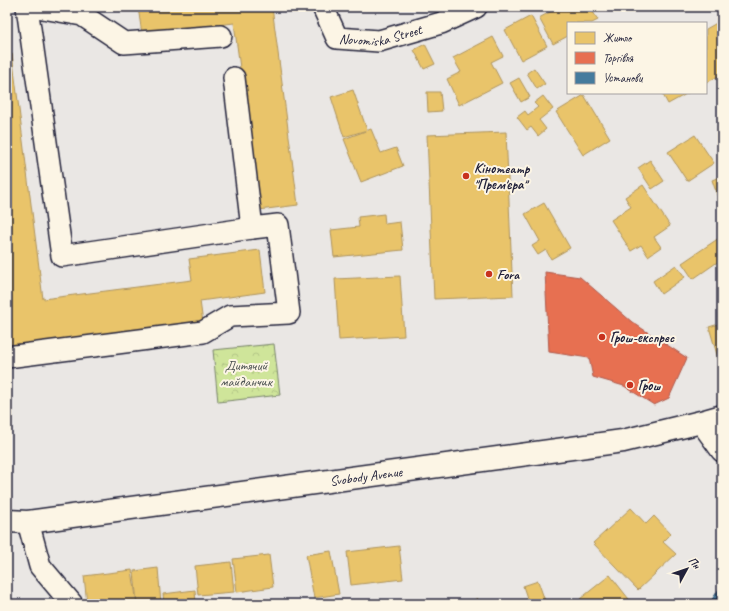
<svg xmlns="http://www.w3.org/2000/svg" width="729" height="611" font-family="Caveat,sans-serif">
<defs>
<pattern id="park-crowns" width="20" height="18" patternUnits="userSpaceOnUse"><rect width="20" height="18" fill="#cfe59a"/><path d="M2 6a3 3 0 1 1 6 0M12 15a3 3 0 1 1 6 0" fill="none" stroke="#b1c486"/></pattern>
</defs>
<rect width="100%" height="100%" fill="#eae7e4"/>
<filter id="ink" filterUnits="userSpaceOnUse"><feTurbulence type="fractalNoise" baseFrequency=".025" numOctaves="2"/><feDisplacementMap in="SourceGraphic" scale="8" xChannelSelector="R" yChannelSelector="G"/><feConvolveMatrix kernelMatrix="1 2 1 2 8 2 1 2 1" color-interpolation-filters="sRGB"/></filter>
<g filter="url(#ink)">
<polygon fill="url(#park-crowns)" stroke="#78846a" points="274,344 280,395 218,402 213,350"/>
<g fill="#e9c46a" stroke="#ad935c">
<polygon points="138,7 272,7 298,205 259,210 234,23 142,34"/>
<polygon points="559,7 565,7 567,10 573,7 590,7 598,20 592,23 568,23 568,36 553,44 539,18"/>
<polygon points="531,16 547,46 521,60 505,30"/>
<polygon points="722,20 722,74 706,83 706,29"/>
<polygon points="493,37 503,56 491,62 502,83 459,105 447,79 461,72 453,58"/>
<polygon points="425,44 435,64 424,69 414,50"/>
<polygon points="7,54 12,54 43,299 192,280 189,259 260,250 265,292 200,301 203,323 7,347"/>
<polygon points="534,68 545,84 537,89 527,73"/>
<polygon points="519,78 530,97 521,102 510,83"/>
<polygon points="353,90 367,130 344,137 331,97"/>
<polygon points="427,92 440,92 442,111 428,112"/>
<polygon points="662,93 688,93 668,104"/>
<polygon points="584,95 610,138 583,155 556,112"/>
<polygon points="543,96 553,109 539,120 546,129 538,136 531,127 527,130 517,117 525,111 528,115 538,107 534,103"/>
<polygon points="371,129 381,153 396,148 403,166 361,182 344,139"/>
<polygon points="506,132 513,296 434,299 427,135"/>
<polygon points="695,135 714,163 687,181 668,152"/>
<polygon points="650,160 664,181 652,189 638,168"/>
<polygon points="722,176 722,206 721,206 712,180"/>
<polygon points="643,185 670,226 654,237 661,247 648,256 641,245 631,251 611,220 631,207 625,197"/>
<polygon points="544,203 570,248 551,259 546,250 538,255 532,246 540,241 525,214"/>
<polygon points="384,214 385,224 400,222 403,250 334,257 331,230 359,227 358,217"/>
<polygon points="722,236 722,266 719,261 693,279 682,263"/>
<polygon points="676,265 685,277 661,294 653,281"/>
<polygon points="400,276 404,336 339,340 335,279"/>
<polygon points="722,323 722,372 709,327"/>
<polygon points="631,508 646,524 654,516 671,534 663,542 676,554 638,590 593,543"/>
<polygon points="399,546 403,579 351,585 347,552"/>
<polygon points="331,551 339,594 314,598 306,555"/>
<polygon points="269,555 273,587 237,592 233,559"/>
<polygon points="231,562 234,592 198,595 195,566"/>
<polygon points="158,568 161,604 137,604 134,571"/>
<polygon points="132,570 137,604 87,604 84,576"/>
<polygon points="610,575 632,603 584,604 580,599"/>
<polygon points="538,581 545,601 537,604 529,604 523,586"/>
<polygon points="195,590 196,604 164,604 163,594"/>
<polygon points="477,598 482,604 470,604"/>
</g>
<polygon fill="#e76f51" stroke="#ac584a" points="545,272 580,277 632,322 687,358 669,398 654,405 624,386 593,377 589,358 549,352"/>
<polygon fill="#457b9d" stroke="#3a6080" points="719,589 722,591 722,604 709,604"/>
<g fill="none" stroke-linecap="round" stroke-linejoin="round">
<defs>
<g id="street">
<polyline points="37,7 82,15 124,43 221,36"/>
<path id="s1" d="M 323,7 L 337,38 L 379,41 L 441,23 L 476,7"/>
<polyline points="234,78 252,228"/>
<polyline points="7,357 203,332 230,316 289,313 278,225 252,228 62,256 27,7"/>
<polyline points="701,422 722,451"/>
<polyline points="28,522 40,566 72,604"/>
</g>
<g id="secondary">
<path id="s2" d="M 7,521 L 28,522 L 623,441 L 701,422 L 722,416"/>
</g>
</defs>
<use href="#street" stroke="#22223b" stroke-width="24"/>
<use href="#secondary" stroke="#22223b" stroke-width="25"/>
<use href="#street" stroke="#fcf5e5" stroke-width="21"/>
<use href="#secondary" stroke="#fcf5e5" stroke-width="22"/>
</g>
</g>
<g fill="#c8321e" stroke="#fcf5e5" stroke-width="1.5">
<circle cx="466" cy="176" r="4"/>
<circle cx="489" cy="274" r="4"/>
<circle cx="602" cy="337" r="4"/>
<circle cx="630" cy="385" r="4"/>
</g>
<g text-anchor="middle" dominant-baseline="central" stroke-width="4" stroke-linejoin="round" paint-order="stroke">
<g font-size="14" fill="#22223b" stroke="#fcf5e5">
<text stroke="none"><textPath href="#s1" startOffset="78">Novomiska Street</textPath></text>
<text stroke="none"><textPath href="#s2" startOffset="362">Svobody Avenue</textPath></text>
</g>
<g font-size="14" font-weight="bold" fill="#22223b" stroke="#fcf5e5" text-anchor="start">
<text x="474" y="168">Кінотеатр<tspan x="474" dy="16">"Прем'єра"</tspan></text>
<text x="497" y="274">Fora</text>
<text x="610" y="337">Грош-експрес</text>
<text x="638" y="385">Грош</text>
</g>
<g font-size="14" fill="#4d5353" stroke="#fcf5e5">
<text x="246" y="365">Дитячий<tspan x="246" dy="16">майданчик</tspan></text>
</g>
</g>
<rect width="729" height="611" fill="none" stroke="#fcf5e5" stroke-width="24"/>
<rect x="12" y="12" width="705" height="587" fill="none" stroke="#22223b" stroke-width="1.5" filter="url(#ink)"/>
<rect x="567" y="22" width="140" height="72" fill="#fcf5e5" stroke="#a5a1a1"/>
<rect x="575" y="32" width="20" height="12" fill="#e9c46a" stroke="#a5a1a1"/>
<text x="603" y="42" font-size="12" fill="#22223b">Житло</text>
<rect x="575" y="52" width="20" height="12" fill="#e76f51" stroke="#a5a1a1"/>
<text x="603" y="62" font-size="12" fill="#22223b">Торгівля</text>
<rect x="575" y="72" width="20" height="12" fill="#457b9d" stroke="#a5a1a1"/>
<text x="603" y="82" font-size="12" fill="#22223b">Установи</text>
<g transform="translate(687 569) rotate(50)" stroke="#fcf5e5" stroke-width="3" paint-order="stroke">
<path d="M0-3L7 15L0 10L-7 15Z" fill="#22223b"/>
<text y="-6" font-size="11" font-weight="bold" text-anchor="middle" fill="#22223b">Пн</text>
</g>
</svg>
